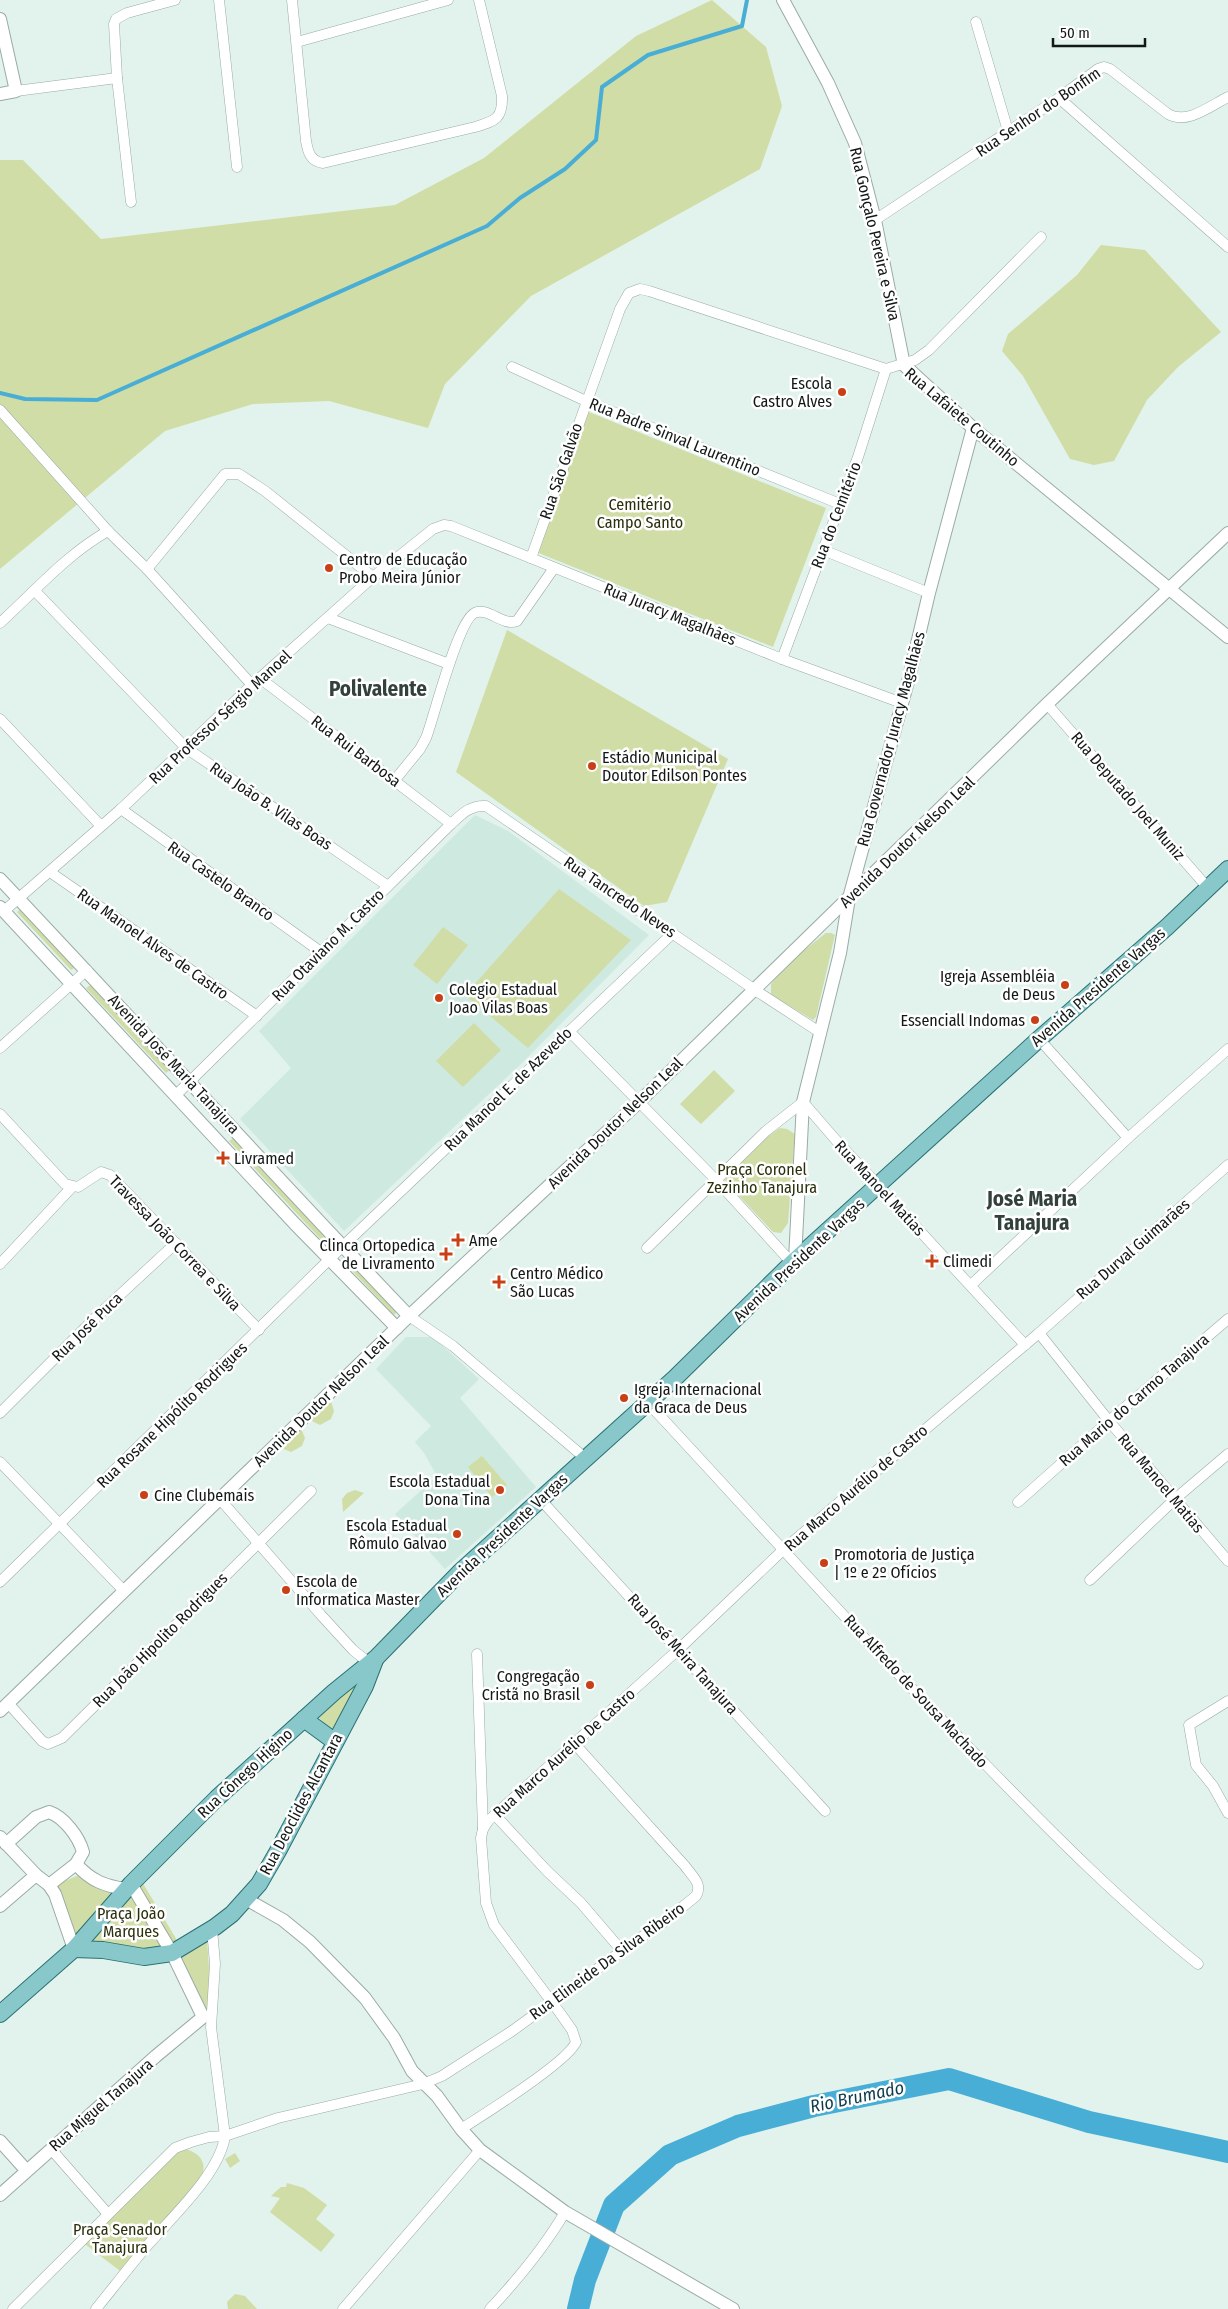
<svg xmlns="http://www.w3.org/2000/svg" width="1228" height="2309" font-family="'Fira Sans Condensed',sans-serif">
<rect width="100%" height="100%" fill="#e1f3ec"/>
<g fill="#cee9e0">
<polygon points="475,815 508,831 649,935 524,1061 344,1231 240,1119 291,1068 259,1031"/>
<polygon points="406,1337 433,1337 479,1379 460,1398 536,1487 445,1569 395,1514 437,1476 424,1453 415,1442 431,1426 376,1369"/>
</g>
<g fill="#d1dda6">
<polygon points="712,0 766,47 782,106 760,169 531,296 445,384 428,428 329,401 253,404 165,431 0,569 0,160 23,160 101,239 395,205 484,158 636,36"/>
<polygon points="1101,245 1145,250 1221,332 1178,367 1147,400 1114,461 1094,465 1070,459 1023,376 1002,351 1008,334 1077,275"/>
<polygon points="589,412 826,508 773,647 536,552"/>
<polygon points="507,630 728,759 667,902 644,906 456,772"/>
<polygon points="559,889 631,940 528,1048 465,995"/>
<polygon points="23,907 77,966 71,970 17,912"/>
<polygon points="443,927 468,945 437,984 413,965"/>
<polygon points="826,933 831,933 835,935 834,939 816,1017 813,1020 771,995 771,984 789,962"/>
<polygon points="94,983 172,1068 166,1073 86,988"/>
<polygon points="474,1023 501,1050 463,1087 436,1061"/>
<polygon points="714,1070 735,1091 701,1124 680,1104"/>
<path d="M 780,1128 L 787,1129 L 795,1134 L 788,1223 L 781,1233 L 773,1232 L 725,1181 C 731,1163 764,1139 780,1128 Z"/>
<polygon points="234,1138 335,1243 330,1249 229,1141"/>
<polygon points="348,1255 399,1309 394,1315 341,1259"/>
<polygon points="330,1398 334,1411 331,1419 320,1425 308,1419"/>
<polygon points="300,1426 305,1438 302,1446 291,1452 279,1447"/>
<polygon points="482,1456 507,1485 492,1497 468,1467"/>
<polygon points="355,1490 364,1493 343,1512 342,1499 347,1493"/>
<polygon points="359,1680 332,1731 316,1715"/>
<path d="M 79,1875 C 106,1899 110,1893 141,1880 L 178,1942 L 168,1957 L 71,1953 L 53,1886 Z"/>
<polygon points="207,1940 212,2010 200,2014 181,1964 180,1951"/>
<path d="M 185,2149 C 197,2152 206,2160 203,2173 L 124,2274 L 81,2241 L 172,2152 Z"/>
<polygon points="235,2153 240,2161 230,2168 225,2159"/>
<polygon points="287,2183 304,2188 327,2205 316,2219 335,2235 321,2252 270,2212 280,2198 271,2196 281,2187 286,2187"/>
<polygon points="235,2294 245,2296 257,2309 228,2309 227,2302"/>
</g>
<g fill="none" stroke-linecap="round" stroke-linejoin="round">
<polyline stroke="#48aed6" stroke-width="4" points="0,393 25,399 97,400 487,226 520,198 565,169 596,140 602,87 648,55 742,26 747,0"/>
<polyline stroke="#48aed6" stroke-width="22" points="578,2309 585,2280 614,2205 670,2155 738,2126 814,2106 949,2079 1089,2122 1228,2152"/>
<defs>
<g id="minor">
<polyline points="219,0 237,167"/>
<path d="M 292,0 L 306,141 C 308,152 310,161 323,163 L 475,127 C 495,121 503,119 502,96 L 479,0"/>
<polyline points="976,22 1008,131"/>
<polyline points="297,42 448,0"/>
<polyline points="16,91 117,78"/>
<polyline points="1059,98 1228,247"/>
<polyline points="131,202 117,78 114,24 116,19 127,13 175,0"/>
<path d="M 875,220 L 1059,98 L 1098,69 L 1104,67 L 1110,69 L 1168,114 C 1187,125 1210,106 1228,97"/>
<polyline points="512,367 586,401 840,504"/>
<polyline points="0,410 108,531 147,569 252,685"/>
<polyline points="823,550 929,593"/>
<polyline points="531,558 620,309 629,293 640,289 649,291 886,369 915,360 929,350 1041,237"/>
<polyline points="147,569 225,474 239,474 265,491 373,577"/>
<polyline points="35,591 186,748 388,886"/>
<polyline points="328,618 449,664"/>
<path d="M 0,623 C 34,592 67,554 108,531"/>
<polyline points="782,659 858,457 886,369"/>
<polyline points="261,679 451,824"/>
<polyline points="1047,704 1208,888"/>
<polyline points="0,719 101,826"/>
<path d="M 394,781 L 420,749 L 426,738 C 434,718 459,614 477,612 C 491,609 502,626 517,621 L 554,568"/>
<polyline points="121,809 321,952"/>
<polyline points="50,872 257,1016"/>
<polyline points="4,911 121,809 252,685 373,577 433,529 444,525 451,526 782,659 902,703"/>
<polyline points="569,1031 716,1180 792,1263"/>
<polyline points="1039,1039 1128,1138"/>
<polyline points="0,1048 87,970"/>
<path d="M 176,1095 L 451,824 C 462,814 470,805 486,806 L 758,992 L 821,1033"/>
<polyline points="0,1114 65,1184 78,1187 101,1172 110,1175 259,1330"/>
<polyline points="647,1248 766,1131 803,1102 835,1139 1025,1345"/>
<polyline points="0,1264 72,1187"/>
<polyline points="971,1285 1128,1138 1228,1049"/>
<polyline points="409,1316 453,1346 585,1458"/>
<polyline points="1039,1333 1109,1421 1228,1561"/>
<path d="M 648,1403 C 761,1524 871,1649 988,1767 C 1055,1836 1123,1904 1198,1964"/>
<polyline points="0,1413 96,1317 176,1243"/>
<polyline points="0,1462 124,1591"/>
<polyline points="219,1498 321,1615 353,1650 373,1666"/>
<polyline points="540,1499 825,1811"/>
<polyline points="1018,1502 1109,1421 1228,1319"/>
<polyline points="1090,1580 1175,1499 1228,1454"/>
<polyline points="0,1582 343,1246 673,933"/>
<polyline points="477,1654 483,1829"/>
<polyline points="1228,1701 1189,1725 1196,1765 1213,1786 1228,1813"/>
<polyline points="8,1703 42,1741 48,1744 62,1738 311,1491"/>
<polyline points="495,1815 547,1871 581,1903 622,1951"/>
<path d="M 461,2129 C 483,2115 568,2062 576,2042 L 572,2030 L 560,2013 L 494,1925 L 486,1903 L 481,1838 L 483,1829 L 488,1821 L 679,1649 L 783,1550 L 1039,1333 L 1228,1165"/>
<polyline points="51,2149 108,2214"/>
<path d="M 13,2309 L 175,2148 L 191,2142 L 209,2137 L 225,2136 L 278,2118 L 423,2084 L 442,2076 L 512,2031 L 637,1940 L 659,1926 L 696,1896 C 703,1884 692,1876 685,1866 L 573,1742"/>
<path d="M 96,2309 C 113,2288 129,2267 147,2246 C 172,2217 220,2173 225,2136 L 211,2027 L 215,1964 L 212,1929"/>
<polyline points="343,2309 480,2150"/>
<path d="M 490,2309 C 518,2279 544,2248 565,2212"/>
</g>
<g id="tertiary">
<polyline points="783,0 828,83 855,143 875,220 904,365 973,428 1228,637"/>
<polyline points="0,19 16,91 0,94"/>
<path d="M 0,879 C 137,1024 271,1172 409,1316"/>
<polyline points="0,907 295,1224 397,1328"/>
<polyline points="795,1260 803,1102 840,953 849,898 909,678 929,593 973,428"/>
<polyline points="0,1711 409,1316 639,1102 1047,704 1228,533"/>
<path d="M 0,1837 L 36,1875 L 49,1885 L 76,1864 L 83,1852 C 79,1837 64,1817 49,1812 L 36,1817 L 6,1844"/>
<path d="M 76,1864 C 91,1881 105,1886 126,1889"/>
<polyline points="49,1885 55,1894 74,1949"/>
<polyline points="246,1899 283,1920 310,1942 365,1998 394,2038 412,2071 437,2096 461,2129 480,2150 565,2212 733,2309"/>
<polyline points="0,1906 36,1875"/>
<polyline points="0,2141 26,2170"/>
<polyline points="0,2195 156,2056 203,2017 172,1953 131,1884"/>
</g>
<g id="primary">
<polyline points="304,1719 334,1741"/>
<polyline points="74,1949 103,1950 144,1957 172,1953 215,1927 232,1914 259,1884 278,1851 365,1686 375,1660"/>
<polyline points="0,2014 74,1949 131,1884 217,1798 334,1692 376,1658 460,1572 675,1378 792,1263 1039,1039 1167,927 1228,869"/>
</g>
</defs>
<use href="#minor" stroke="#9aaba6" stroke-width="11"/>
<use href="#tertiary" stroke="#9aaba6" stroke-width="14"/>
<use href="#primary" stroke="#2b7174" stroke-width="18"/>
<use href="#minor" stroke="#fff" stroke-width="10"/>
<use href="#tertiary" stroke="#fff" stroke-width="12"/>
<use href="#primary" stroke="#88c7ca" stroke-width="16"/>
</g>
<g fill="#c84015" stroke="#fff" stroke-width="2">
<circle cx="842" cy="392" r="5"/>
<circle cx="329" cy="568" r="5"/>
<circle cx="592" cy="766" r="5"/>
<circle cx="1065" cy="985" r="5"/>
<circle cx="439" cy="998" r="5"/>
<circle cx="1035" cy="1020" r="5"/>
<path d="M220.5 1150.5h5v5h5v5h-5v5h-5v-5h-5v-5h5z"/>
<path d="M455.5 1232.5h5v5h5v5h-5v5h-5v-5h-5v-5h5z"/>
<path d="M443.5 1246.5h5v5h5v5h-5v5h-5v-5h-5v-5h5z"/>
<path d="M929.5 1253.5h5v5h5v5h-5v5h-5v-5h-5v-5h5z"/>
<path d="M496.5 1274.5h5v5h5v5h-5v5h-5v-5h-5v-5h5z"/>
<circle cx="624" cy="1398" r="5"/>
<circle cx="500" cy="1490" r="5"/>
<circle cx="144" cy="1495" r="5"/>
<circle cx="457" cy="1534" r="5"/>
<circle cx="824" cy="1563" r="5"/>
<circle cx="286" cy="1590" r="5"/>
<circle cx="590" cy="1685" r="5"/>
</g>
<g text-anchor="middle" dominant-baseline="central" stroke-width="5" stroke-linejoin="round" paint-order="stroke">
<g font-size="16" fill="#121816" stroke="#fff">
<text transform="translate(1038 112) rotate(-34)">Rua Senhor do Bonfim</text>
<text transform="translate(875 234) rotate(77)">Rua Gonçalo Pereira e Silva</text>
<text transform="translate(962 417) rotate(40)">Rua Lafaiete Coutinho</text>
<text transform="translate(675 437) rotate(22)">Rua Padre Sinval Laurentino</text>
<text transform="translate(561 471) rotate(-71)">Rua São Galvão</text>
<text transform="translate(836 515) rotate(-69)">Rua do Cemitério</text>
<text transform="translate(670 614) rotate(22)">Rua Juracy Magalhães</text>
<text transform="translate(220 717) rotate(-43)">Rua Professor Sérgio Manoel</text>
<text transform="translate(891 739) rotate(-75)">Rua Governador Juracy Magalhães</text>
<text transform="translate(356 751) rotate(37)">Rua Rui Barbosa</text>
<text transform="translate(1128 796) rotate(49)">Rua Deputado Joel Muniz</text>
<text transform="translate(271 806) rotate(34)">Rua João B. Vilas Boas</text>
<text transform="translate(907 842) rotate(-44)">Avenida Doutor Nelson Leal</text>
<text transform="translate(221 881) rotate(35)">Rua Castelo Branco</text>
<text transform="translate(620 897) rotate(34)">Rua Tancredo Neves</text>
<text transform="translate(153 944) rotate(35)">Rua Manoel Alves de Castro</text>
<text transform="translate(328 945) rotate(-45)">Rua Otaviano M. Castro</text>
<text transform="translate(1098 987) rotate(-41)">Avenida Presidente Vargas</text>
<text transform="translate(174 1064) rotate(47)">Avenida José Maria Tanajura</text>
<text transform="translate(508 1089) rotate(-44)">Rua Manoel E. de Azevedo</text>
<text transform="translate(615 1123) rotate(-44)">Avenida Doutor Nelson Leal</text>
<text transform="translate(880 1188) rotate(47)">Rua Manoel Matias</text>
<text transform="translate(175 1243) rotate(46)">Travessa João Correa e Silva</text>
<text transform="translate(1133 1249) rotate(-41)">Rua Durval Guimarães</text>
<text transform="translate(799 1260) rotate(-43)">Avenida Presidente Vargas</text>
<text transform="translate(87 1327) rotate(-44)">Rua José Puca</text>
<text transform="translate(1134 1400) rotate(-41)">Rua Mario do Carmo Tanajura</text>
<text transform="translate(321 1401) rotate(-44)">Avenida Doutor Nelson Leal</text>
<text transform="translate(172 1415) rotate(-44)">Rua Rosane Hipólito Rodrigues</text>
<text transform="translate(1161 1483) rotate(50)">Rua Manoel Matias</text>
<text transform="translate(856 1488) rotate(-41)">Rua Marco Aurélio de Castro</text>
<text transform="translate(502 1535) rotate(-43)">Avenida Presidente Vargas</text>
<text transform="translate(160 1640) rotate(-45)">Rua João Hipolito Rodrigues</text>
<text transform="translate(683 1654) rotate(48)">Rua José Meira Tanajura</text>
<text transform="translate(916 1691) rotate(47)">Rua Alfredo de Sousa Machado</text>
<text transform="translate(564 1753) rotate(-42)">Rua Marco Aurélio De Castro</text>
<text transform="translate(245 1773) rotate(-43)">Rua Cônego Higino</text>
<text transform="translate(301 1804) rotate(-62)">Rua Deoclides Alcantara</text>
<text transform="translate(607 1961) rotate(-36)">Rua Elineide Da Silva Ribeiro</text>
<text transform="translate(101 2105) rotate(-41)">Rua Miguel Tanajura</text>
</g>
<g font-size="16" fill="#121816" stroke="#fff" text-anchor="start">
<text x="832" y="383" text-anchor="end">Escola<tspan x="832" dy="18">Castro Alves</tspan></text>
<text x="339" y="559">Centro de Educação<tspan x="339" dy="18">Probo Meira Júnior</tspan></text>
<text x="602" y="757">Estádio Municipal<tspan x="602" dy="18">Doutor Edilson Pontes</tspan></text>
<text x="1055" y="976" text-anchor="end">Igreja Assembléia<tspan x="1055" dy="18">de Deus</tspan></text>
<text x="449" y="989">Colegio Estadual<tspan x="449" dy="18">Joao Vilas Boas</tspan></text>
<text x="1025" y="1020" text-anchor="end">Essenciall Indomas</text>
<text x="234" y="1158">Livramed</text>
<text x="469" y="1240">Ame</text>
<text x="435" y="1245" text-anchor="end">Clinca Ortopedica<tspan x="435" dy="18">de Livramento</tspan></text>
<text x="943" y="1261">Climedi</text>
<text x="510" y="1273">Centro Médico<tspan x="510" dy="18">São Lucas</tspan></text>
<text x="634" y="1389">Igreja Internacional<tspan x="634" dy="18">da Graca de Deus</tspan></text>
<text x="490" y="1481" text-anchor="end">Escola Estadual<tspan x="490" dy="18">Dona Tina</tspan></text>
<text x="154" y="1495">Cine Clubemais</text>
<text x="447" y="1525" text-anchor="end">Escola Estadual<tspan x="447" dy="18">Rômulo Galvao</tspan></text>
<text x="834" y="1554">Promotoria de Justiça<tspan x="834" dy="18">| 1º e 2º Ofícios</tspan></text>
<text x="296" y="1581">Escola de<tspan x="296" dy="18">Informatica Master</tspan></text>
<text x="580" y="1676" text-anchor="end">Congregação<tspan x="580" dy="18">Cristã no Brasil</tspan></text>
</g>
<g font-size="16" fill="#2a300c" stroke="#fff">
<text x="640" y="504">Cemitério<tspan x="640" dy="18">Campo Santo</tspan></text>
<text x="762" y="1169">Praça Coronel<tspan x="762" dy="18">Zezinho Tanajura</tspan></text>
<text x="131" y="1913">Praça João<tspan x="131" dy="18">Marques</tspan></text>
<text x="120" y="2229">Praça Senador<tspan x="120" dy="18">Tanajura</tspan></text>
</g>
<g font-size="18" font-style="italic" fill="#0f3c4d" stroke="#fff">
<text transform="translate(857 2097) rotate(-12)">Rio Brumado</text>
</g>
<g font-size="21" font-weight="bold" fill="#32413c" stroke="#fff">
<text x="378" y="689">Polivalente</text>
<text x="1032" y="1199">José Maria<tspan x="1032" dy="24">Tanajura</tspan></text>
</g>
</g>
<path d="M1053 38v8h92v-8" fill="none" stroke="#121816" stroke-width="2.5"/>
<text x="1060" y="38" font-size="15" fill="#121816" stroke="#ffffff" stroke-width="4" paint-order="stroke">50 m</text>
</svg>
